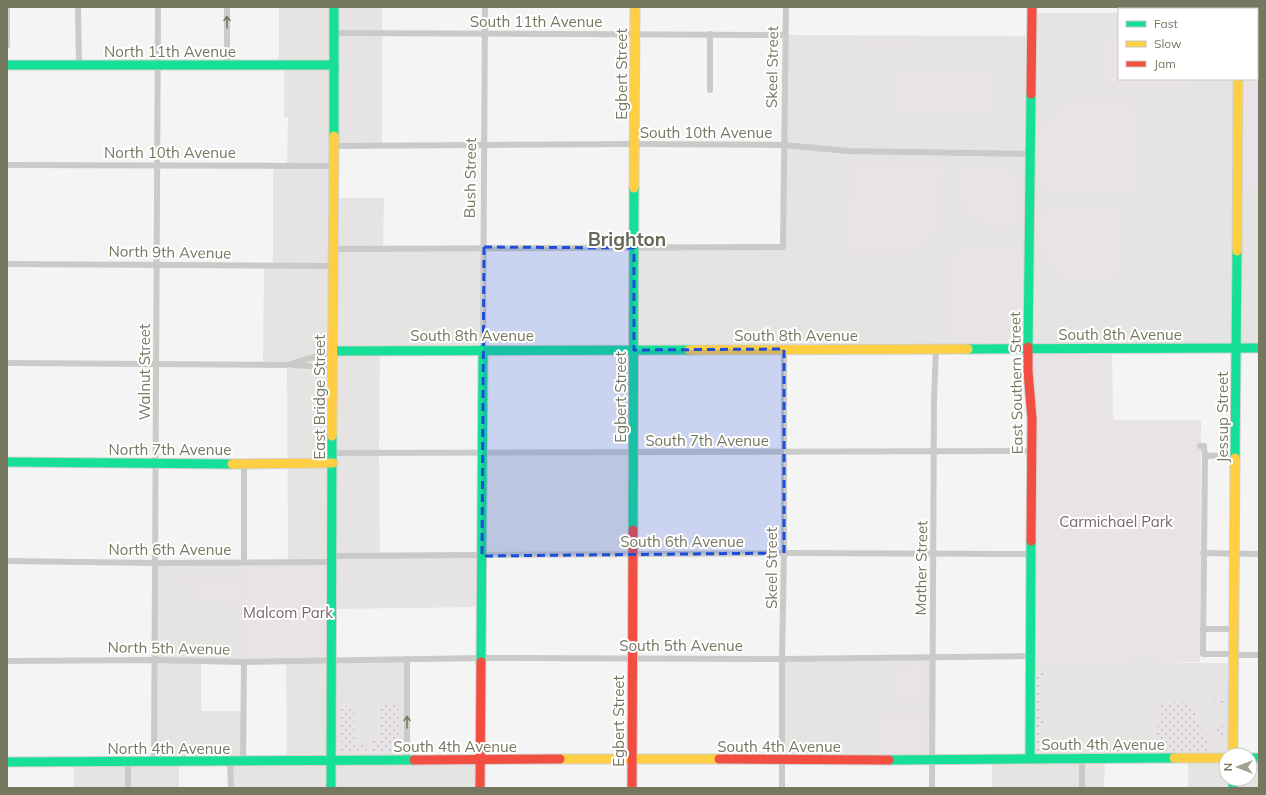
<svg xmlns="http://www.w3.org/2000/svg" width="1266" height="795" font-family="Mulish,sans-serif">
<defs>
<pattern id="grass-dots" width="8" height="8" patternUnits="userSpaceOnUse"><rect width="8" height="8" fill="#e8e3e7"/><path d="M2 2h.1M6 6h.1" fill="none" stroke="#c1bdbe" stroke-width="1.8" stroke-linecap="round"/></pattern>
</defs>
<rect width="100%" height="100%" fill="#f5f4f5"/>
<g fill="#e5e4e3">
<polygon points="279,7 382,7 382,146 334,146 334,198 384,198 383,248 484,247 483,349 380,350 379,453 380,556 482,556 483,453 633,453 633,554 482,556 482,607 332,609 288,563 287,365 263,364 264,266 273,265 273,166 287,165 288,117 284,117 284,65 279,65"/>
<polygon points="1032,13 1119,13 1119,79 1238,79 1238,189 1259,189 1259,348 634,350 634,248 783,247 785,35 1031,36"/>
<polygon points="244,562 244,662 201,661 201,711 243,711 243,762 287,761 286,661 407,659 407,761 480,760 480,788 231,788 230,762 179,762 179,788 74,788 74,762 154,762 155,563"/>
<polygon points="933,657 932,759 782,759 782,658"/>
<polygon points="1133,658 1158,658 1158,663 1234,663 1233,755 1226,755 1226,779 1250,779 1250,758 1259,758 1259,788 1188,788 1188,758 1105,759 1104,788 992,788 992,759 1030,758 1031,664 1133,664"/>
</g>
<g fill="url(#grass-dots)">
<polygon points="1043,670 1047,676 1040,676 1040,720 1043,721 1044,724 1040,726 1042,733 1041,744 1044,746 1058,744 1064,752 1040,753 1037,751 1037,674"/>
<polygon points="1207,699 1223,700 1223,702 1225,705 1225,735 1219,737 1215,732 1209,734 1207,732 1222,726 1223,705 1216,702 1207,702"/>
<polygon points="1159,701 1165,701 1160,718 1159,738 1155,735 1157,732 1156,728 1158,726"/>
<path d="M 1167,702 L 1188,702 L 1195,708 L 1198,725 L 1207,736 L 1205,740 L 1209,745 L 1210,752 L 1166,752 C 1157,744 1159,711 1167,702 Z"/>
<polygon points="381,705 398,705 398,745 401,748 400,752 365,753 367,749 372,749 373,741 380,741"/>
<polygon points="341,706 355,707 354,720 355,744 341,742"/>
<polygon points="1093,742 1094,746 1099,748 1117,746 1130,748 1127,749 1128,752 1097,752 1092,748"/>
<polygon points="341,744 351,746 362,745 366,747 365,752 344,753 341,750"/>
<polygon points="1160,744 1164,752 1141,752 1147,748 1151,749 1153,745"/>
</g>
<g fill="#e8e3e7">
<polygon points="1257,13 1259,13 1259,189 1238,189 1238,79 1257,79"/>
<polygon points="1099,40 1119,40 1119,79 1194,79 1194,84 1099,84"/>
<polygon points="859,42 909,43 909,47 859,47"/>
<polygon points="1005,42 1012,42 1012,48 1005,48 1005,46 967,46 967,45 1005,45"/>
<polygon points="898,70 993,70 992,112 897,112"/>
<polygon points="1068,101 1133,101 1136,138 1137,188 1130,194 1041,190 1042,125"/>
<polygon points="856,163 943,165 939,219 933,233 925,245 915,251 849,253 851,170"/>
<path d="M 956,169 L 1010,170 L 1015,176 L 1015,228 C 1008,229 1003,228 996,227 C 968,222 953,196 956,169 Z"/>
<polygon points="1115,206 1120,213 1120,253 1117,280 1068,280 1042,253 1041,211 1061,207"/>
<polygon points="953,250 1029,250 1028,348 1112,348 1113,420 1201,420 1200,662 1158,663 1157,658 1133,658 1133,664 1031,664 1028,349 954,349"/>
<polygon points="244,562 332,562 332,660 244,662"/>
<polygon points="184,573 193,574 200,579 199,580 180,580 178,578"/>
<polygon points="202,578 215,578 215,584 202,583"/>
<rect x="217" y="579" width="24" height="24"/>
<polygon points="202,584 215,584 215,600 212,600 212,603 202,603"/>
<polygon points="914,664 924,664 925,666 925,700 895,700 896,669 909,669"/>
<polygon points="878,716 924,716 924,746 919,751 878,750"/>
</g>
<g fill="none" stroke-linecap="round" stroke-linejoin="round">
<defs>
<g id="fast">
<polyline points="1238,7 1238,9"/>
<polyline points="7,65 334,65"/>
<polyline points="334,136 334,7"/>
<polyline points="1028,347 1031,94"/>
<polyline points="968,349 1259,348"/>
<polyline points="333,351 689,350"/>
<polyline points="1235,458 1237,251"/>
<polyline points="7,462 232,464"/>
<polyline points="633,530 634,188"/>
<polyline points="481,662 483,349"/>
<polyline points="1030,758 1031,541"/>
<polyline points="1250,758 1259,758"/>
<polyline points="889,760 1174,758"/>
<polyline points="7,762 414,760"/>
<polyline points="1233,779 1233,788"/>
<polyline points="331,788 332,436"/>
</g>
<g id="slow">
<polyline points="634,188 635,7"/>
<polyline points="1237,251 1238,79"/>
<polyline points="689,350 968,349"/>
<polyline points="332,436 334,136"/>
<polyline points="232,464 333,463"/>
<polyline points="1233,755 1235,458"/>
<polyline points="1174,758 1226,758"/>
<polyline points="560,759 719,759"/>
</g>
<g id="jam">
<polyline points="1031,94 1032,7"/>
<polyline points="1028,347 1028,371 1032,419 1031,541"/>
<polyline points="719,759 889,760"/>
<polyline points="414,760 560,759"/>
<polyline points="480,788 481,662"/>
<polyline points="632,788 633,530"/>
</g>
</defs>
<use href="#fast" stroke="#d2d2d1" stroke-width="11"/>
<use href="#slow" stroke="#d2d2d1" stroke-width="11"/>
<use href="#jam" stroke="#d2d2d1" stroke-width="11"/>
<g stroke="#cacac8" stroke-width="6">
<polyline points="78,7 79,65"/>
<polyline points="227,7 227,65"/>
<polyline points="334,33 785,35"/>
<polyline points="7,46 7,7"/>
<polyline points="710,90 710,34"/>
<polyline points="334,146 635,144 784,145 848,151 1030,154"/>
<polyline points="7,165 334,166"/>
<path d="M 334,249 C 483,247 633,248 783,247 L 786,7"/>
<polyline points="7,264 333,266"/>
<polyline points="483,349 485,7"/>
<polyline points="7,363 287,365 333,351"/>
<path d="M 293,365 C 307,366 322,365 334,373"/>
<polyline points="1200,446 1204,446 1205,456 1236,455"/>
<polyline points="333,453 1032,451"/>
<polyline points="1205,456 1203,654 1234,654"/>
<polyline points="244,463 244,562"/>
<polyline points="1203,553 1259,554"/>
<polyline points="332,556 784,553 1031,554"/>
<polyline points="7,561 155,563 332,562"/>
<polyline points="1203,629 1234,629"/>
<polyline points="1234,655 1259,655"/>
<polyline points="7,661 154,660 244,662 482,658 782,659 1031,656"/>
<polyline points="407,761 407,659"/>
<polyline points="154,762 158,7"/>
<polyline points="230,762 231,788"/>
<polyline points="243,762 244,662"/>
<polyline points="128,788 128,762"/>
<polyline points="782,788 782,659 784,553 784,349"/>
<polyline points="932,788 934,400 936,349"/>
<polyline points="1082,788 1082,759"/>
</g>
<use href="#fast" stroke="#16e098" stroke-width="9"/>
<use href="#slow" stroke="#ffcf43" stroke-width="9"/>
<use href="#jam" stroke="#f24e42" stroke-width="9"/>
</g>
<defs><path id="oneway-shaft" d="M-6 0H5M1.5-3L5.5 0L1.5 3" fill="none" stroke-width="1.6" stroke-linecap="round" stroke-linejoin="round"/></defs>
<g stroke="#797b63">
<use href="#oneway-shaft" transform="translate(227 22) rotate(-90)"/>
<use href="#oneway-shaft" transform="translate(407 722) rotate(-90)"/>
</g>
<path fill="#1d4ed8" fill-opacity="0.2" stroke="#1d4ed8" stroke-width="3" stroke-dasharray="8 5" stroke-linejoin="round" d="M 484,247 L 634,248 L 634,350 L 784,349 L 784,553 L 482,556 Z"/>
<g text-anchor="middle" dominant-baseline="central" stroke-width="4" stroke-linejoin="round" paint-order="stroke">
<g font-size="15" fill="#75775e" stroke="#fff">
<text x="536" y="21">South 11th Avenue</text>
<text x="170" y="51">North 11th Avenue</text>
<text transform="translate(772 67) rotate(-89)">Skeel Street</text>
<text transform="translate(621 74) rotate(-90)">Egbert Street</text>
<text x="706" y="132">South 10th Avenue</text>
<text x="170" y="152">North 10th Avenue</text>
<text transform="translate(470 178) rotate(-89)">Bush Street</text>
<text transform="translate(170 252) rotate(1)">North 9th Avenue</text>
<text x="1120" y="334">South 8th Avenue</text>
<text x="472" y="335">South 8th Avenue</text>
<text x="796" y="335">South 8th Avenue</text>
<text transform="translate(144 372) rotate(-90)">Walnut Street</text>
<text transform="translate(1016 383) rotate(-91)">East Southern Street</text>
<text transform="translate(319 397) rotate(-90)">East Bridge Street</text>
<text transform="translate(620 397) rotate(-90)">Egbert Street</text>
<text transform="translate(1222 417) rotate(-90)">Jessup Street</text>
<text x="707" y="440">South 7th Avenue</text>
<text x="170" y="449">North 7th Avenue</text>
<text x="682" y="541">South 6th Avenue</text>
<text x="170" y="549">North 6th Avenue</text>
<text transform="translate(771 568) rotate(-90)">Skeel Street</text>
<text transform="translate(921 568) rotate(-89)">Mather Street</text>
<text x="681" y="645">South 5th Avenue</text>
<text transform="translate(169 648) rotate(1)">North 5th Avenue</text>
<text transform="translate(618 721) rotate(-90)">Egbert Street</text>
<text x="1103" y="744">South 4th Avenue</text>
<text x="455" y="746">South 4th Avenue</text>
<text x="779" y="746">South 4th Avenue</text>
<text x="169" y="748">North 4th Avenue</text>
</g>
<g font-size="15" fill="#7a6671" stroke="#fff">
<text x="1116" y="521">Carmichael Park</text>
<text x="288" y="612">Malcom Park</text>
</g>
<g font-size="19" font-weight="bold" fill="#676855" stroke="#fff">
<text x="627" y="239">Brighton</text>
</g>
</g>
<rect width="1266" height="795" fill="none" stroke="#75775e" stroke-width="16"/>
<rect x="1118" y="8" width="140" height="72" fill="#ffffff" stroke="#c8c9bf"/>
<rect x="1126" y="21" width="20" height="6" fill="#16e098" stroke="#c8c9bf"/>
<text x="1154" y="28" font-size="12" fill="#75775e">Fast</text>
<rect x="1126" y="41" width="20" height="6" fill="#ffcf43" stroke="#c8c9bf"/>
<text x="1154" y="48" font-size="12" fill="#75775e">Slow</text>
<rect x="1126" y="61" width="20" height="6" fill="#f24e42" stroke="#c8c9bf"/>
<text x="1154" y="68" font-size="12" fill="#75775e">Jam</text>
<g transform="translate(1238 767) rotate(270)"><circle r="19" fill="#ffffff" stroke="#c8c9bf"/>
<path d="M0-3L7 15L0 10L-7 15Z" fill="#a2a393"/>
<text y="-6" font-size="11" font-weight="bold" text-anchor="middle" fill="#75775e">N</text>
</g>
</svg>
